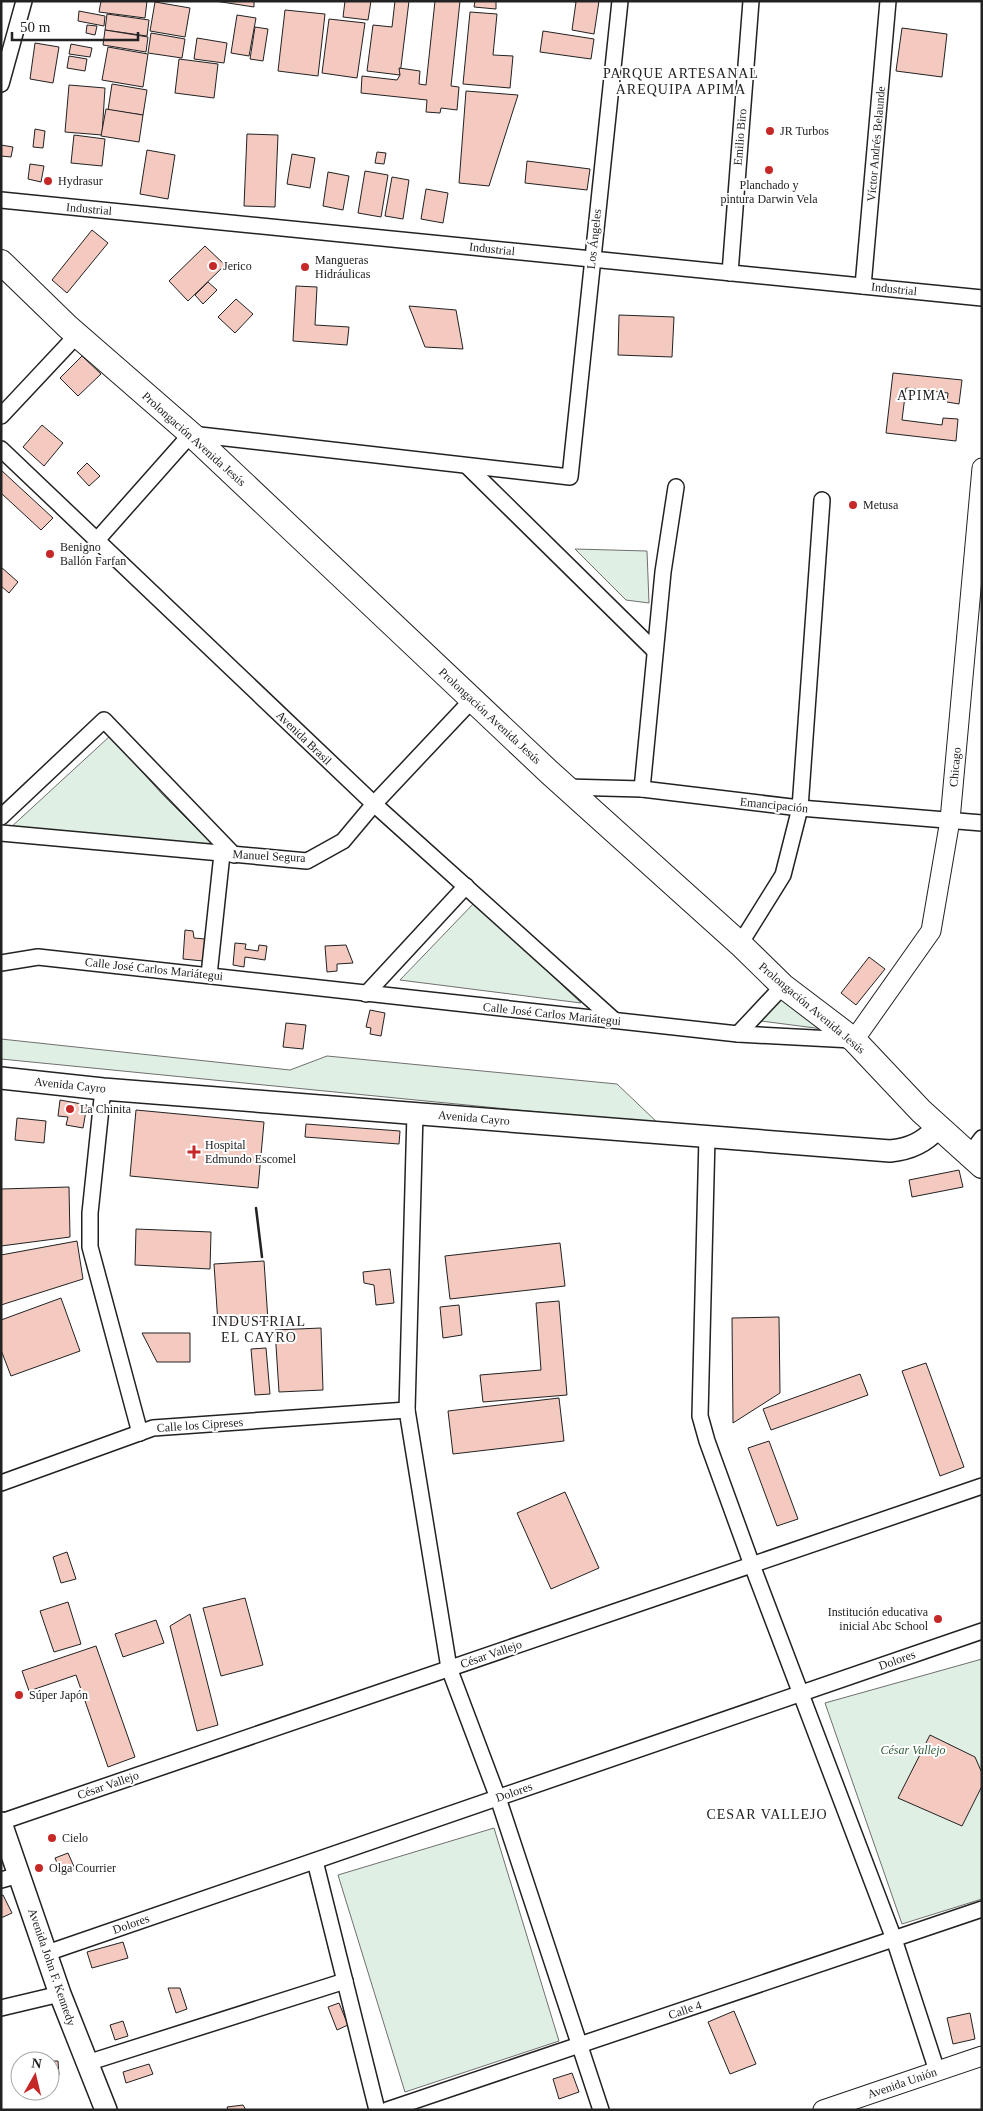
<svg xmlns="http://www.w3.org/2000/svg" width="983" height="2111" font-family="'Times New Roman',serif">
<rect width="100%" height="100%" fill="#fff"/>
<g fill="#e0efe3" stroke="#6f6f6f">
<polygon points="575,549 647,551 649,603 626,600"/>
<polygon points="110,736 162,794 213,845 9,829"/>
<polygon points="475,902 581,1003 400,980"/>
<polygon points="779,992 823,1029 761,1021"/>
<polygon points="1,1039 290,1070 327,1056 617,1084 659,1124 1,1059"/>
<polygon points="982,1659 982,1899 902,1924 825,1703"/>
<polygon points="494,1828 559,2041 405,2092 338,1875"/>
</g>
<g fill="#f3c9c0" stroke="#222">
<polygon points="101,1 147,1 145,18 99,12"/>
<polygon points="215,1 254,1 254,7"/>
<polygon points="345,1 371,1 368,20 343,17"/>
<polygon points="395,1 409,1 400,75 367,71 373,25 392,27"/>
<polygon points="435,1 460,1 451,86 459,87 457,110 441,108 440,113 426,112 427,100 361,93 362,76 397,80 400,75 399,68 420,71 419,84 426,85"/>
<polygon points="475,1 496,1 496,9 474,7"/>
<polygon points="568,1 599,1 594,34 572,30 576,2"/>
<polygon points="155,2 190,8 185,37 150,31"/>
<polygon points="285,10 325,14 318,76 278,71"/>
<polygon points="79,11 105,16 104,26 78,21"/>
<polygon points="470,12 497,14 493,55 513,56 510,88 463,84"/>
<polygon points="107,14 149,20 147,36 105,30"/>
<polygon points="237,15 256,18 249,56 231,53"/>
<polygon points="329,19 365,23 357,78 322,73"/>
<polygon points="87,25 97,26 95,35 86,33"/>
<polygon points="255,27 268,29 263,61 250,59"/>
<polygon points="902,28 947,34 942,77 896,71"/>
<polygon points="105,30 148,37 146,52 103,45"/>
<polygon points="543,31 594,39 591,59 540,52"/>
<polygon points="151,33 185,39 182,58 148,53"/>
<polygon points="197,38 227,43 224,63 194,59"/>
<polygon points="35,43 59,47 53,83 30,79"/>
<polygon points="71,44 92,48 90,57 69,54"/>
<polygon points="108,47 148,54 143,87 102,80"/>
<polygon points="69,56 87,59 85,71 67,68"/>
<polygon points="179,59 218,64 214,98 175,93"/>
<polygon points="112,84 147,90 143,115 108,110"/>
<polygon points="69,85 105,88 102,135 65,132"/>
<polygon points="466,91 518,95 489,186 459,183"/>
<polygon points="106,109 143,115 139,142 101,136"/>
<polygon points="35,129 45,131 43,148 33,147"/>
<polygon points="247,134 278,135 275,207 244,206"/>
<polygon points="74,135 105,139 102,166 71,163"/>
<polygon points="1,145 13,147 11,157 1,156"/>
<polygon points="147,150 175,155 168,199 140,194"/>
<polygon points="377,152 386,153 384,164 375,163"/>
<polygon points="292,154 315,158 310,188 287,184"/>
<polygon points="527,161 590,169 587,190 525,183"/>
<polygon points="30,164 44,166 41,182 28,179"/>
<polygon points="365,171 388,175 381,217 358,213"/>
<polygon points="328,172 349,176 343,210 323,206"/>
<polygon points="392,177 409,180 403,219 385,216"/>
<polygon points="426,189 448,193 443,223 421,219"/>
<polygon points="92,230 108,243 67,293 52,280"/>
<polygon points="205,246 225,265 188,301 169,281"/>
<polygon points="208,282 217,290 203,304 195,295"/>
<polygon points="296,286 317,287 315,325 349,327 347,345 293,341"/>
<polygon points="236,299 253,314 235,333 218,317"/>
<polygon points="409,306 456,310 463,349 425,347"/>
<polygon points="619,315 674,317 672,357 618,355"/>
<polygon points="82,356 101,374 78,396 60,378"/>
<polygon points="893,373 962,380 959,404 947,402 948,393 906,388 902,420 942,425 943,418 958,419 956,441 886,433"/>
<polygon points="42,425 63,443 44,466 23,447"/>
<polygon points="87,463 100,476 89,486 77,473"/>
<polygon points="1,470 53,518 41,530 1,493"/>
<polygon points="1,567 18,582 9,593 1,586"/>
<polygon points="185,930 193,931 194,938 205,939 203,961 183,959"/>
<polygon points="235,943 246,944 245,949 258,951 259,945 267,946 265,960 245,957 244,967 233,965"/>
<polygon points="346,945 353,963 337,964 337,971 327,972 325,946"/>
<polygon points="869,957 885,969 856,1005 841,993"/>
<polygon points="370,1010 385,1013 381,1036 370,1034 371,1028 366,1027"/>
<polygon points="286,1023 306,1025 303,1049 283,1047"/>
<polygon points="60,1100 87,1105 83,1128 66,1125 68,1117 58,1116"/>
<polygon points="136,1110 264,1122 258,1188 130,1176"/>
<polygon points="17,1118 46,1121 44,1143 15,1140"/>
<polygon points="306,1124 400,1131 399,1144 305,1137"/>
<polygon points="959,1170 963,1187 912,1197 909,1180"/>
<polygon points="69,1187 70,1237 1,1246 1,1189"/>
<polygon points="136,1229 211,1232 210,1269 135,1265"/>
<polygon points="77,1241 83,1279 1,1305 1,1255"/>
<polygon points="560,1243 565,1286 450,1299 445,1256"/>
<polygon points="264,1261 268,1321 218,1324 214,1264"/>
<polygon points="390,1269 394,1303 376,1305 374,1285 364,1283 363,1272"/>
<polygon points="61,1298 80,1351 11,1376 1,1350 1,1320"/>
<polygon points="559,1301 567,1395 483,1402 480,1375 541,1370 536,1303"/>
<polygon points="459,1305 462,1335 443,1338 440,1307"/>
<polygon points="779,1317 780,1393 733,1423 732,1318"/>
<polygon points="321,1328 323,1390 279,1392 275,1330"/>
<polygon points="142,1333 190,1333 190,1362 157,1362"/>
<polygon points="266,1348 270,1394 255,1395 251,1349"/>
<polygon points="926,1363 964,1467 940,1476 902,1371"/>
<polygon points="860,1374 868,1395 771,1430 763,1409"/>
<polygon points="559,1398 564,1441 453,1454 448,1411"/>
<polygon points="769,1441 798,1519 777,1526 748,1448"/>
<polygon points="565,1492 599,1568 551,1589 517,1513"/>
<polygon points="67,1552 76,1579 61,1583 53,1557"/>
<polygon points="245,1598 263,1665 221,1676 203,1608"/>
<polygon points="68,1602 81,1644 54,1652 40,1611"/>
<polygon points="190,1614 218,1725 197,1731 170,1626"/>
<polygon points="156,1620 164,1643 123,1657 115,1634"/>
<polygon points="96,1646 135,1757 108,1767 76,1675 29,1691 22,1671"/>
<polygon points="930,1735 975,1757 982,1773 982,1786 962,1826 898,1798"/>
<polygon points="68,1853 75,1869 62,1875 55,1858"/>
<polygon points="3,1895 12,1913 1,1918 1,1896"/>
<polygon points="123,1942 128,1958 92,1968 87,1952"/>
<polygon points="168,1988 180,1988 187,2009 176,2013"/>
<polygon points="339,2003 348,2025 337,2030 328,2007"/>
<polygon points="734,2011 756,2064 730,2074 708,2022"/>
<polygon points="970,2013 975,2039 953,2044 947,2018"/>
<polygon points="123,2021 128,2036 115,2040 110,2025"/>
<polygon points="50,2061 58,2061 59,2075 50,2076"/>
<polygon points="149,2064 153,2074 126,2083 123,2072"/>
<polygon points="572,2073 579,2092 559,2099 553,2079"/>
<polygon points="243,2105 246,2110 228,2110 227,2107"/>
</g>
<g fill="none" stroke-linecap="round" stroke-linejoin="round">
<defs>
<g id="minor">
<polyline points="1,84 24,1"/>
<polyline points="1,200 982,298"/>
<polyline points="730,273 751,1"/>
<polyline points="863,286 888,1"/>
<polyline points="1,416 77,335"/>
<polyline points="1,449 374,804 614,1020"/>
<polyline points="467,466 655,651"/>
<polyline points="97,540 191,434 570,477 620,1"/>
<polyline points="566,787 642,789 800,808 982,823"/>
<polyline points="642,789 663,572 676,487"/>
<polyline points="1,817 104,720 234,855"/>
<polyline points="1,833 307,861 343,841 374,804 472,700"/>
<polyline points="740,944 783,875 800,808 822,500"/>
<polyline points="1,963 38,957 738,1034 852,1040"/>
<polyline points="209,975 222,854"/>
<polyline points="366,994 466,886"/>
<polyline points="738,1034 783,986"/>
<polyline points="103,1089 90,1213 90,1247 140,1433"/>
<polyline points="415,1113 407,1410 449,1668 498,1798 601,2110"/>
<polyline points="707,1137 700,1416 707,1441 752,1565 894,1939 937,2071"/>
<polyline points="969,1155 982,1138"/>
<polyline points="1,1483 153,1428 407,1410"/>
<polyline points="1,1822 982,1486"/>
<polyline points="315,1861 377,2110"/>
<polyline points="1,1880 19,1875"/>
<polyline points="47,1953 982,1631"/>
<polyline points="1,2008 60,1994"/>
<polyline points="87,2063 345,1981"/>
<polyline points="387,2110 982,1909"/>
</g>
<g id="tertiary">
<polyline points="854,1040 931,931 950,820 982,468"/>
<polyline points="823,2110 982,2056"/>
</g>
<g id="secondary">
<path d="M 1,1078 L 103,1089 L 890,1151 C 911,1149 924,1142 939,1127"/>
<polyline points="1,1823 60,1994 106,2110"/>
</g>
<polyline id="primary" points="1,262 68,327 191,434 549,772 740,944 783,986 854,1040 921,1111 982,1166"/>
</defs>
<use href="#minor" stroke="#222" stroke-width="18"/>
<use href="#tertiary" stroke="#222" stroke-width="21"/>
<use href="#secondary" stroke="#222" stroke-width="24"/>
<use href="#primary" stroke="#222" stroke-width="26"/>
<use href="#minor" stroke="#fff" stroke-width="15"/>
<use href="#tertiary" stroke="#fff" stroke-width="19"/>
<use href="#secondary" stroke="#fff" stroke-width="21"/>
<use href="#primary" stroke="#fff" stroke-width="24"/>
<polyline stroke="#222" stroke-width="2.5" points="256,1208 262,1257"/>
</g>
<g fill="#c62828" stroke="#fff" stroke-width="2">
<circle cx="770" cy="131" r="5"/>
<circle cx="769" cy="170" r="5"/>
<circle cx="48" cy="181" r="5"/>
<circle cx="213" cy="266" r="5"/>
<circle cx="305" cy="267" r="5"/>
<circle cx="853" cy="505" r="5"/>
<circle cx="50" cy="554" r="5"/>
<circle cx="70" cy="1109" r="5"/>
<path d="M191.5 1144.5h5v5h5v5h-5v5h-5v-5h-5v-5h5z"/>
<circle cx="938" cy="1619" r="5"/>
<circle cx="19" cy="1695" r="5"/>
<circle cx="52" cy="1838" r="5"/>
<circle cx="39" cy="1868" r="5"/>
</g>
<g text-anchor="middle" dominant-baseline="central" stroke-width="4" stroke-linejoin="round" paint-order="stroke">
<g font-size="12" fill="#222" stroke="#fff" text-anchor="start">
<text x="780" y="131">JR Turbos</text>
<text x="58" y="181">Hydrasur</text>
<text x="769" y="185" text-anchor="middle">Planchado y<tspan x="769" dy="14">pintura Darwin Vela</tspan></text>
<text x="315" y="260">Mangueras<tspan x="315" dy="14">Hidráulicas</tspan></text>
<text x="223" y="266">Jerico</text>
<text x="863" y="505">Metusa</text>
<text x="60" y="547">Benigno<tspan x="60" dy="14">Ballón Farfan</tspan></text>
<text x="80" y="1109">La Chinita</text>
<text x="205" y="1145">Hospital<tspan x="205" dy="14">Edmundo Escomel</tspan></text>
<text x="928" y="1612" text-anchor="end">Institución educativa<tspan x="928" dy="14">inicial Abc School</tspan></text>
<text x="29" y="1695">Súper Japón</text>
<text x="62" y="1838">Cielo</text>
<text x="49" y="1868">Olga Courrier</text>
</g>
<g font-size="12" fill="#222" stroke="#fff">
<text transform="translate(740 137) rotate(-85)">Emilio Biro</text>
<text transform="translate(876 144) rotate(-85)">Víctor Andrés Belaunde</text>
<text transform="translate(89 209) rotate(5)">Industrial</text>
<text transform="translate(594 239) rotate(-84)">Los Ángeles</text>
<text transform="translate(492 249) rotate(6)">Industrial</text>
<text transform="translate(894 289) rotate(6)">Industrial</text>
<text transform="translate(194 439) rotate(42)">Prolongación Avenida Jesús</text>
<text transform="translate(490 716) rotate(43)">Prolongación Avenida Jesús</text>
<text transform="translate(304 738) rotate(44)">Avenida Brasil</text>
<text transform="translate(955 767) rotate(-85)">Chicago</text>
<text transform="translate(774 805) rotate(6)">Emancipación</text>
<text transform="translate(269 856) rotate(3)">Manuel Segura</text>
<text transform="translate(154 969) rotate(6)">Calle José Carlos Mariátegui</text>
<text transform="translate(812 1008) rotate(40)">Prolongación Avenida Jesús</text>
<text transform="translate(552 1014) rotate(6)">Calle José Carlos Mariátegui</text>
<text transform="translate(70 1085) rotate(6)">Avenida Cayro</text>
<text transform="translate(474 1118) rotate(5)">Avenida Cayro</text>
<text transform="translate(200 1425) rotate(-4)">Calle los Cipreses</text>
<text transform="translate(491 1654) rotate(-19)">César Vallejo</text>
<text transform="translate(897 1660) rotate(-19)">Dolores</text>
<text transform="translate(108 1785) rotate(-19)">César Vallejo</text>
<text transform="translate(514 1792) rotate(-19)">Dolores</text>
<text transform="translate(131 1924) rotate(-19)">Dolores</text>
<text transform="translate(52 1967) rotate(71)">Avenida John F. Kennedy</text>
<text transform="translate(685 2010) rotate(-19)">Calle 4</text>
<text transform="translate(902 2083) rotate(-19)">Avenida Unión</text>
</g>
<g font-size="12" font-style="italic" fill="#2f5e38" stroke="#fff">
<text x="913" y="1750">César Vallejo</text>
</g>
<g font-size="14" letter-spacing="1" fill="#222" stroke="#fff">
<text x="681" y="73">PARQUE ARTESANAL<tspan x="681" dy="16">AREQUIPA APIMA</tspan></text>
<text x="922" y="395">APIMA</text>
<text x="259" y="1321">INDUSTRIAL<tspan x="259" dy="16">EL CAYRO</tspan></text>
<text x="767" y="1814">CESAR VALLEJO</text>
</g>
</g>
<rect width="983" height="2111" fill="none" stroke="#222222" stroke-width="5"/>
<g transform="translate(35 2076) rotate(8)"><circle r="24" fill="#ffffff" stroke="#a7a7a7"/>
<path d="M0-4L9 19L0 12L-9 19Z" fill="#c62828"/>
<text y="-8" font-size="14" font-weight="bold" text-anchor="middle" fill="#222222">N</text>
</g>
<path d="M12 32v8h126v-8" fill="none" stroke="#222222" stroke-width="2.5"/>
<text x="20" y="32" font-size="15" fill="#222222" stroke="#ffffff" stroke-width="4" paint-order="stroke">50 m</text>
</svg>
